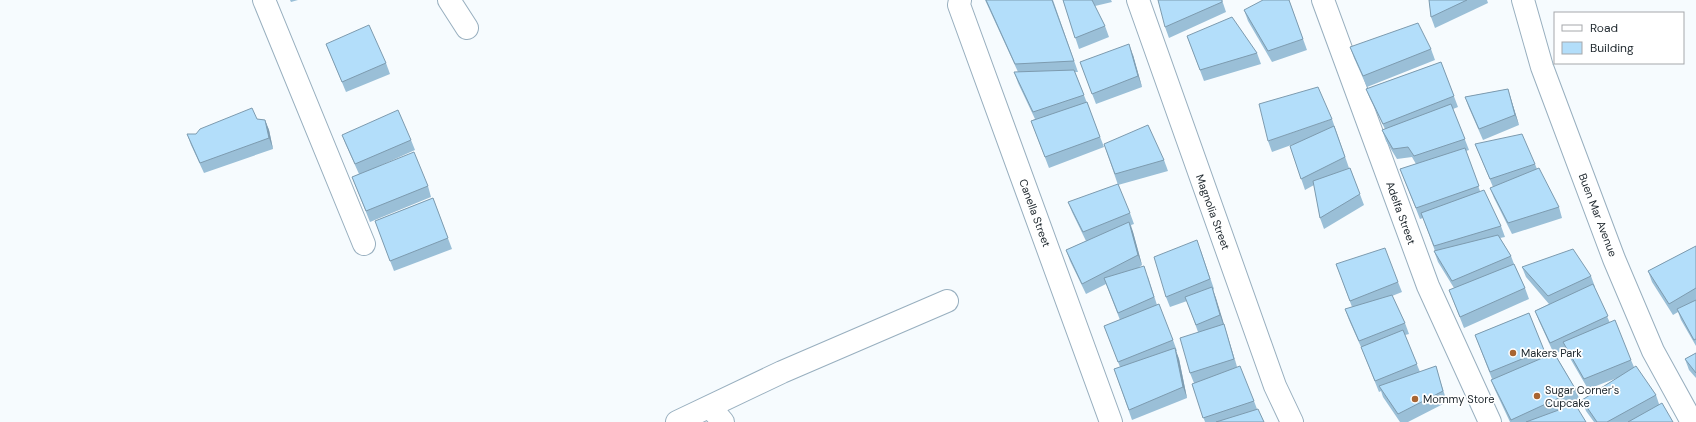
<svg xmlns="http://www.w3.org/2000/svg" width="1696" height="422" font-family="'DM Sans',sans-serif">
<rect width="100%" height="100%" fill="#f6fbfe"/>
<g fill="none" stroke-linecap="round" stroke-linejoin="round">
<defs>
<g id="minor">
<polyline points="264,0 364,244"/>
<polyline points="449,0 467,28"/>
<polyline points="960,0 959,5 1111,422"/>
<polyline points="1138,0 1275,386 1292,422"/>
<polyline points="1323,0 1428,286 1490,422"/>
<polyline points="1523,0 1542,67 1614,259 1653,351 1692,422"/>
<polyline points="710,407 723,422"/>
<polyline points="677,422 782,372 947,301"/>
</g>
</defs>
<use href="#minor" stroke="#98afbf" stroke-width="24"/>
<use href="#minor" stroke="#fff" stroke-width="22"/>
</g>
<g fill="#9abfd7">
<polygon points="290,0 298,0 291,2"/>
<polygon points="985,0 1053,0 1078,72 1075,72 1104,147 1049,168 1031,121 1035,119 1018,83 1014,72 1018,72"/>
<polygon points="1063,0 1111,0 1112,2 1095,6 1105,26 1109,37 1079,49"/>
<polygon points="1222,0 1226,12 1169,38 1165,27"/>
<polygon points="1289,0 1307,50 1272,62 1248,21 1244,10"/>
<polygon points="1429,0 1487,0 1488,3 1435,28 1431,17"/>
<polygon points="1187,36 1257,53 1261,64 1204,81"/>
<polygon points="326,44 386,63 390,74 346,92"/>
<polygon points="1350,47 1431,49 1435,60 1367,87 1354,58"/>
<polygon points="1133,55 1142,87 1096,104 1080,62"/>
<polygon points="1441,62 1458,107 1453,109 1469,150 1466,151 1480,191 1501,226 1505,237 1500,238 1511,256 1514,264 1525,288 1529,299 1464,328 1449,290 1454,288 1438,262 1434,251 1435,251 1423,218 1420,219 1400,169 1416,164 1412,157 1397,159 1386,141 1382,130 1385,129 1370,99 1366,89"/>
<polygon points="1508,89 1511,99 1519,125 1483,140 1469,108 1465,97"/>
<polygon points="257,119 265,120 269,130 273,149 204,173 191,145 187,134 196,134"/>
<polygon points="1332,119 1349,168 1343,170 1350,168 1364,205 1324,229 1320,218 1314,185 1305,190 1290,146 1294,144 1272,152 1268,141"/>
<polygon points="342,135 411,140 415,150 375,168 428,186 431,197 370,222 352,177 359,174 346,145"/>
<polygon points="1104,144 1164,160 1168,171 1118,185"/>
<polygon points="1475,144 1535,164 1537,169 1559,207 1562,218 1512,234 1494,198 1490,188 1493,187"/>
<polygon points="433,198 452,249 394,271 375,221"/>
<polygon points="1068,202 1130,213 1134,224 1131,225 1133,232 1142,265 1138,268 1148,277 1157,305 1173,340 1177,351 1176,351 1179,359 1187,398 1132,420 1114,369 1120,367 1104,326 1120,320 1106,284 1086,294 1070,261 1066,250 1086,241 1072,212"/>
<polygon points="1696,246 1696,346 1681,320 1678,312 1673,315 1652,282 1648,271"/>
<polygon points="1201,251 1214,289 1213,290 1237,367 1254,401 1257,409 1264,422 1205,422 1192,384 1194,383 1190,373 1198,332 1187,301 1170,307 1166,297"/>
<polygon points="1336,264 1398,282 1402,292 1392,296 1405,323 1409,334 1405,335 1420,372 1436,366 1439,377 1447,402 1408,422 1400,422 1383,397 1381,391 1379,392 1361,347 1349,320 1345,309 1352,307"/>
<polygon points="1522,267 1591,276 1595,287 1594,287 1610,323 1631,360 1634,367 1656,395 1659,404 1673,422 1594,422 1586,411 1582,400 1617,378 1588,389 1567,353 1565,349 1555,354 1576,390 1580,401 1567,407 1586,422 1510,422 1495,390 1491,380 1492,379 1475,335 1529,313 1546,357 1554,354 1539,321 1535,311 1549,304 1526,277"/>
<polygon points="1696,353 1696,378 1689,370 1685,359"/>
</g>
<g fill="#7d9baf">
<polygon points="1129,44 1133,55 1142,87 1138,76"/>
<polygon points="1508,89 1511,99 1519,125 1515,115"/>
<polygon points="265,120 269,130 273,149 269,138"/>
<polygon points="1129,222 1133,232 1142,265 1138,255"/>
<polygon points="1212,287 1216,298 1238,370 1220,315"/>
<polygon points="1175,348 1179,359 1187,398 1183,387"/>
</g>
<g fill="#b3defa" stroke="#7d9baf">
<polygon points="986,0 1052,0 1074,61 1015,64"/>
<polygon points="1063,0 1092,0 1105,26 1075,38"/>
<polygon points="1158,0 1222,0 1222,2 1165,27"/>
<polygon points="1263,0 1289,0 1303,39 1268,51 1244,10"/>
<polygon points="1429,0 1467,0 1431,17"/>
<polygon points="1232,17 1257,53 1200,70 1187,36"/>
<polygon points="1418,23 1431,49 1363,76 1350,47"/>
<polygon points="369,25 386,63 342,82 326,44"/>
<polygon points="1129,44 1138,76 1092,94 1080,62"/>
<polygon points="1441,62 1454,96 1383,124 1366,89"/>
<polygon points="1074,70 1084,95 1033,112 1014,72"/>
<polygon points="1318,87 1332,119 1268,141 1259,104"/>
<polygon points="1508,89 1515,115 1479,129 1465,97"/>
<polygon points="1087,102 1100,137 1045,157 1031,121"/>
<polygon points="1451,104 1465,139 1414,156 1408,147 1393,149 1382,130"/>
<polygon points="252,108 257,119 265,120 269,138 200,163 187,134 196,134 200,129"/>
<polygon points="398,110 411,140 355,164 342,135"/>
<polygon points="1148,125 1164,160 1115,174 1104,144"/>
<polygon points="1334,126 1345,157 1301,179 1290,146"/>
<polygon points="1522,134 1535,164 1490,179 1475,144"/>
<polygon points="1465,148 1479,186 1416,208 1400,169"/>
<polygon points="414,152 428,186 366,211 352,177"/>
<polygon points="1350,168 1360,194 1320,218 1313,181"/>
<polygon points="1539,168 1559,207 1508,223 1490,188"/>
<polygon points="1118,184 1130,213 1083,232 1068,202"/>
<polygon points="1484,190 1501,226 1434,246 1421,213"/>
<polygon points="433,198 448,238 390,261 375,221"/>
<polygon points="1129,222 1138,255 1082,284 1066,250"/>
<polygon points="1498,235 1511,256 1452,281 1434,251"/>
<polygon points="1197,240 1210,279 1166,297 1154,257"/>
<polygon points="1696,246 1696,288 1669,304 1648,271"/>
<polygon points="1385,248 1398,282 1350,301 1336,264"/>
<polygon points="1573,249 1591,276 1548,296 1522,267"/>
<polygon points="1514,264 1525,288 1460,317 1449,290"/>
<polygon points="1144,266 1154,297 1118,313 1104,278"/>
<polygon points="1593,284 1608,316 1550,343 1535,311"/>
<polygon points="1212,287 1220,315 1196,325 1185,297"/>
<polygon points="1392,295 1405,323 1359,341 1345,309"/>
<polygon points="1696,300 1696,339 1694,340 1677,309"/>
<polygon points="1159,304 1173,340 1118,362 1104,326"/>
<polygon points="1529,313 1544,350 1490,372 1475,335"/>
<polygon points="1615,320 1631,360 1584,379 1563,342"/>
<polygon points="1224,324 1234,359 1190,373 1180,338"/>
<polygon points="1403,330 1417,364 1375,381 1361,347"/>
<polygon points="1175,348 1183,387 1129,410 1114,369"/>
<polygon points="1554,353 1576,390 1511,420 1491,380"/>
<polygon points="1696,353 1696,373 1685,359"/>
<polygon points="1240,366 1254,401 1203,418 1192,384"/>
<polygon points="1436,366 1443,391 1398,414 1379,386"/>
<polygon points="1636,366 1656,395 1607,422 1597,422 1582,400"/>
<polygon points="1662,403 1673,422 1628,422"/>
<polygon points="1575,404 1586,422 1526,422"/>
<polygon points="1258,409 1264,422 1216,422"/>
</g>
<g fill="#a86533" stroke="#fff" stroke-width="1.5">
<circle cx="1513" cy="353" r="4"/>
<circle cx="1537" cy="396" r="4"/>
<circle cx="1415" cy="399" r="4"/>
</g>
<g text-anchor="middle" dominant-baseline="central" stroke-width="3.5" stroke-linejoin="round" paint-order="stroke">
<g font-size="11" fill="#1d262c" stroke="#fff">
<text transform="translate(1213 212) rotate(70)">Magnolia Street</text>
<text transform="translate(1035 213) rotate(70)">Canella Street</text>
<text transform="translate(1401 213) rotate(70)">Adelfa Street</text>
<text transform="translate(1598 215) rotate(69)">Buen Mar Avenue</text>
</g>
<g font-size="11" fill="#1d262c" stroke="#fff" text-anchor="start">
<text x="1521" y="353">Makers Park</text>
<text x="1545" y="390">Sugar Corner's<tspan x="1545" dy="13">Cupcake</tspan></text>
<text x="1423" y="399">Mommy Store</text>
</g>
</g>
<rect x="1554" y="12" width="130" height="52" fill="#ffffff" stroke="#a5a8ab"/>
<rect x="1562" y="25" width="20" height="6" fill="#ffffff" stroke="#a5a8ab"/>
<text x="1590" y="32" font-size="12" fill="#1d262c">Road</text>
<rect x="1562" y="42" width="20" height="12" fill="#b3defa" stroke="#a5a8ab"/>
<text x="1590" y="52" font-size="12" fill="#1d262c">Building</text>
</svg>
